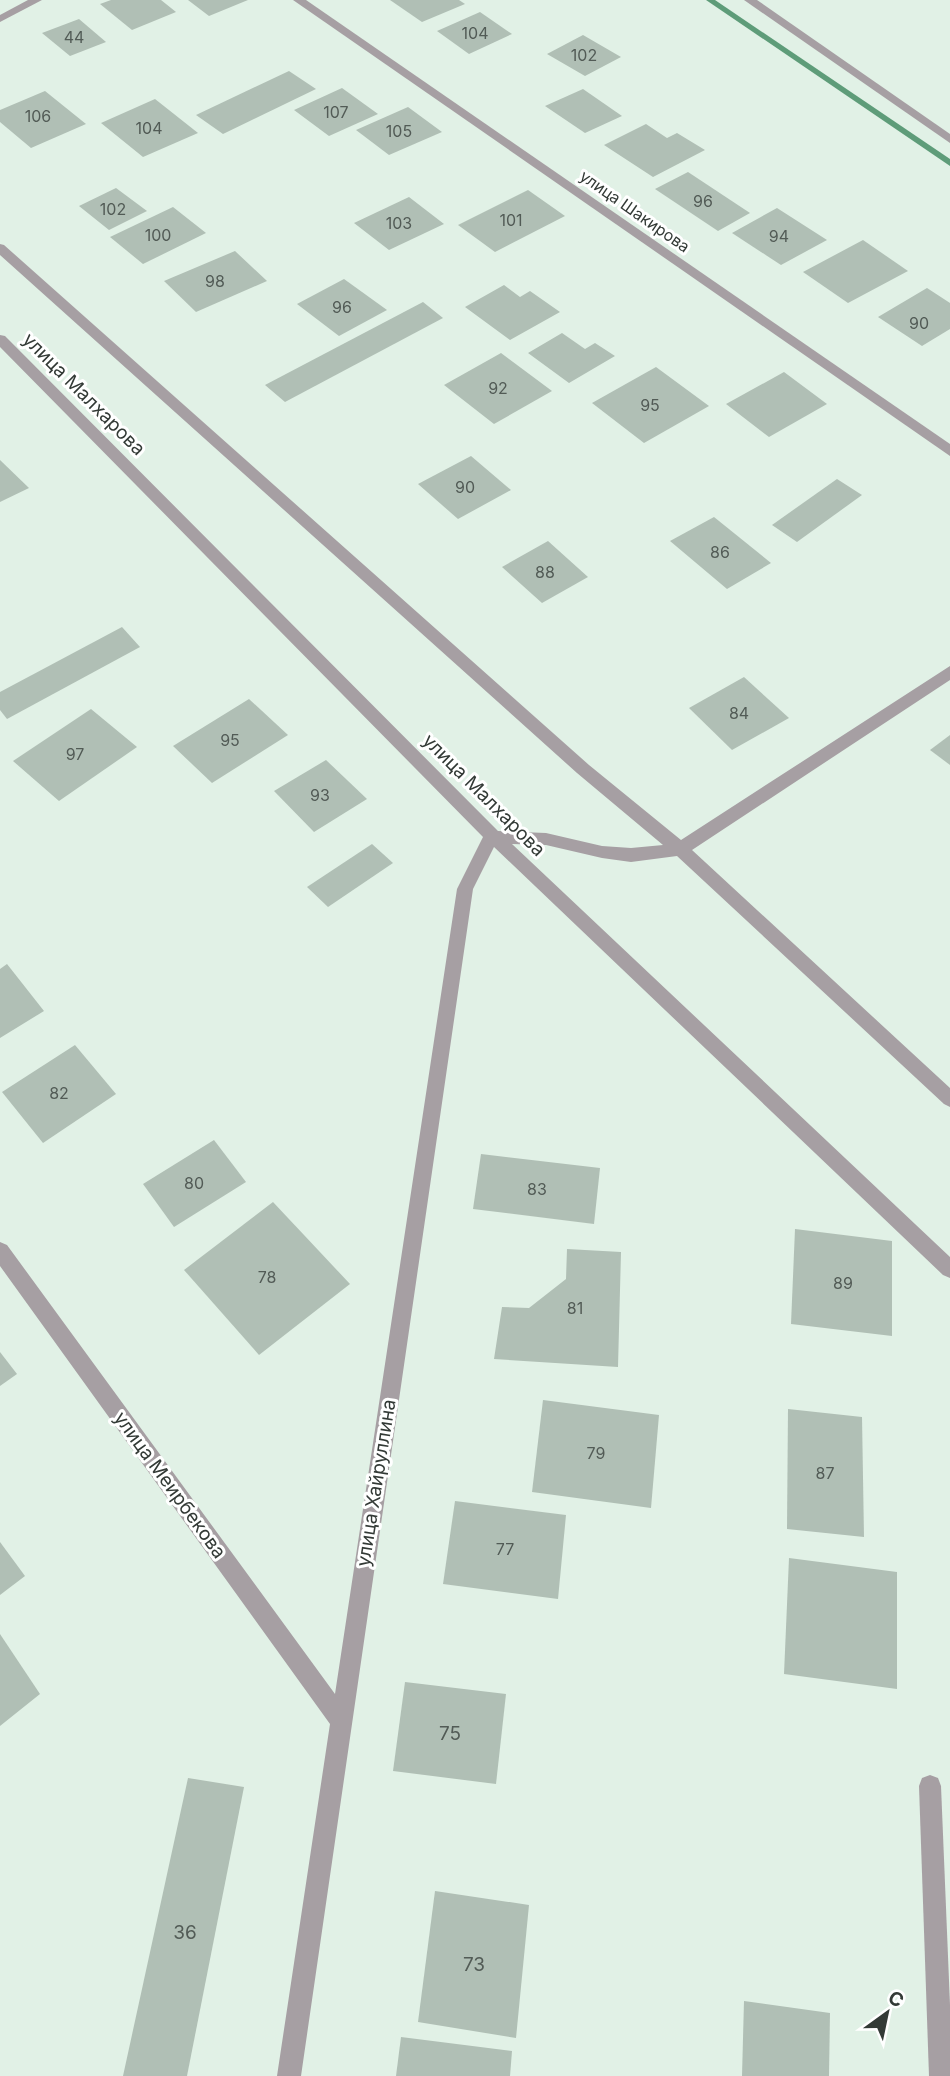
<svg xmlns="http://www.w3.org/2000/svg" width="950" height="2076" font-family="Inter,sans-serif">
<rect width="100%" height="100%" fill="#e1f1e6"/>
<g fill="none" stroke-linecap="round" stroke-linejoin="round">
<polygon fill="#5e9c79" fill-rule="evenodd" points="706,0 715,0 950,159 950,166"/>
</g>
<g fill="#b0bfb5">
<polygon points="111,0 161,0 176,12 132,30 100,4"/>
<polygon points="188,0 248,0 209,16"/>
<polygon points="390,0 459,0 465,4 422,22"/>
<polygon points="480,12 512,34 469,54 437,31"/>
<polygon points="79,19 106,42 70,56 42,33"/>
<polygon points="583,35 621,57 585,76 547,54"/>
<polygon points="289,71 316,89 223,134 196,115"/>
<polygon points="342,88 378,114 329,136 294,110"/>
<polygon points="583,89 622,116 585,133 545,106"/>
<polygon points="45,91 86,124 31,148 0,122 0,110"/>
<polygon points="155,99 198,133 143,157 101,123"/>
<polygon points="408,107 442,132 389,155 356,130"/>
<polygon points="646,124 667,138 677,133 705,150 653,177 604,145"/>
<polygon points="688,172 750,213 718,231 655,189"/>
<polygon points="116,188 147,211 109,230 79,206"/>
<polygon points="528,190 565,216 495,252 458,225"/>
<polygon points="409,197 444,224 389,250 354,223"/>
<polygon points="173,207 206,233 143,264 110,237"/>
<polygon points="777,208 827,240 781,265 732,233"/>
<polygon points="863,240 908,271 848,303 803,272"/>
<polygon points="235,251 267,281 196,312 164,281"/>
<polygon points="344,279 387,310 339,336 297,304"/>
<polygon points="504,285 520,297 530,291 560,312 510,340 465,307"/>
<polygon points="927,288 950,303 950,329 922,346 878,317"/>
<polygon points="423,302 443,318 285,402 265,385"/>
<polygon points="562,333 585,349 595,343 615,356 569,383 528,353"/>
<polygon points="501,353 552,391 494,424 444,385"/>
<polygon points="656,367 709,406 644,443 592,403"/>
<polygon points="784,372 827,404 769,437 726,404"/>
<polygon points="471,456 511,490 458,519 418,484"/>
<polygon points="0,460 29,488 0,502"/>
<polygon points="837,479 862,495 797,542 772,525"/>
<polygon points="714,517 771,563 727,589 670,541"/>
<polygon points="548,541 588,577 542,603 502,567"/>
<polygon points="122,627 140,647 7,719 0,710 0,692"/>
<polygon points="744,677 789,718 732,750 689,708"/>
<polygon points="249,699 288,735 212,783 173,746"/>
<polygon points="91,709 137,747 59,801 13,761"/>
<polygon points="950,735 950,765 930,750"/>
<polygon points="326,760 367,799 314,832 274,791"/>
<polygon points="372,844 393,863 328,907 307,887"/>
<polygon points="7,964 44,1011 0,1038 0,969"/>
<polygon points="75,1045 116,1094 43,1143 2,1092"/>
<polygon points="214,1140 246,1182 174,1227 143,1184"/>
<polygon points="481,1154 600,1168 594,1224 473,1209"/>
<polygon points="273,1202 350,1284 259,1355 184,1270"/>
<polygon points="795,1229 892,1241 892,1336 791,1324"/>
<polygon points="567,1249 621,1252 618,1367 494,1359 502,1307 529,1308 566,1279"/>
<polygon points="0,1352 17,1374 0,1386"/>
<polygon points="543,1400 659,1415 651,1508 532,1492"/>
<polygon points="788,1409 862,1417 864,1537 787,1529"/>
<polygon points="455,1501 566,1515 558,1599 443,1584"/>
<polygon points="0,1542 25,1576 0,1595"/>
<polygon points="789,1558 897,1572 897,1689 784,1674"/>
<polygon points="0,1634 40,1694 0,1726"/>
<polygon points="405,1682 506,1694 496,1784 393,1771"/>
<polygon points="188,1778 244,1787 187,2076 123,2076"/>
<polygon points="435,1891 529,1905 516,2038 418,2022"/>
<polygon points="744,2001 830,2013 829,2076 742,2076"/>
<polygon points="401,2037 512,2051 510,2076 396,2076"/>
</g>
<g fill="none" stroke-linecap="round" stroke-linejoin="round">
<g fill="#a69fa3" fill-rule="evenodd">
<polygon points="28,0 42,0 0,22 0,15"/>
<polygon points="293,0 306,0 950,444 950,456"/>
<polygon points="744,0 757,0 950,134 950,143"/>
<polygon points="0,244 4,245 589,765 681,840 950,666 950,680 692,850 950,1088 950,1107 944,1104 677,856 631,862 602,858 546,845 512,844 950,1257 950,1278 943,1275 494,847 473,889 301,2076 277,2076 330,1724 0,1266 0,1242 7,1245 335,1694 457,889 483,837 0,347 0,335 5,336 498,831 546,833 602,846 631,848 663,845 577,773 0,255"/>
<polygon points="930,1775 938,1778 941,1786 950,2005 950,2076 929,2076 919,1786 922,1778"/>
</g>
</g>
<g text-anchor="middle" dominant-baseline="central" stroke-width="6" stroke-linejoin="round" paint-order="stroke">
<g font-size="16" fill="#525b56">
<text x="475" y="33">104</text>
<text x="74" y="37">44</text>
<text x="584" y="55">102</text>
<text x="336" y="112">107</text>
<text x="38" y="116">106</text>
<text x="149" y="128">104</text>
<text x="399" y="131">105</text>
<text x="703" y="201">96</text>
<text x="113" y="209">102</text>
<text x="511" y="220">101</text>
<text x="399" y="223">103</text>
<text x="158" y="235">100</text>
<text x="779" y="236">94</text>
<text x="215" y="281">98</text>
<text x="342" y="307">96</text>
<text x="919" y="323">90</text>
<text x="498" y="388">92</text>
<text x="650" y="405">95</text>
<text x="465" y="487">90</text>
<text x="720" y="552">86</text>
<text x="545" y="572">88</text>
<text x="739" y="713">84</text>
<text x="230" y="740">95</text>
<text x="75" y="754">97</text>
<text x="320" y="795">93</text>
<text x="59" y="1093">82</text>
<text x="194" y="1183">80</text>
<text x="537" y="1189">83</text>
<text x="267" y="1277">78</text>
<text x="843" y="1283">89</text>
<text x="575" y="1308">81</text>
<text x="596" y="1453">79</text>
<text x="825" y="1473">87</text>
<text x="505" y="1549">77</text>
</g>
<g font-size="16" fill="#333a36" stroke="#fff">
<text transform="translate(635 211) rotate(35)">улица Шакирова</text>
</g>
<g font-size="19" fill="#333a36" stroke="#fff">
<text transform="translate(84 394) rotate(45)">улица Малхарова</text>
<text transform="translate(484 795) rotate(45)">улица Малхарова</text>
<text transform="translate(376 1483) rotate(-81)">улица Хайруллина</text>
<text transform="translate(170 1485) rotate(54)">улица Меирбекова</text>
</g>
<g font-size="19" fill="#525b56">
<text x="450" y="1733">75</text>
<text x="185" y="1932">36</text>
<text x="474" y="1964">73</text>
</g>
</g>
<g transform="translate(887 2013) rotate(33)" stroke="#ffffff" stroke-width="5" paint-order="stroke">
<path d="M0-5L12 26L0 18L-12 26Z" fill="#333a36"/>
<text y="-10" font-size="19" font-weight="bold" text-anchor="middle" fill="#333a36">С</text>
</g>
</svg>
